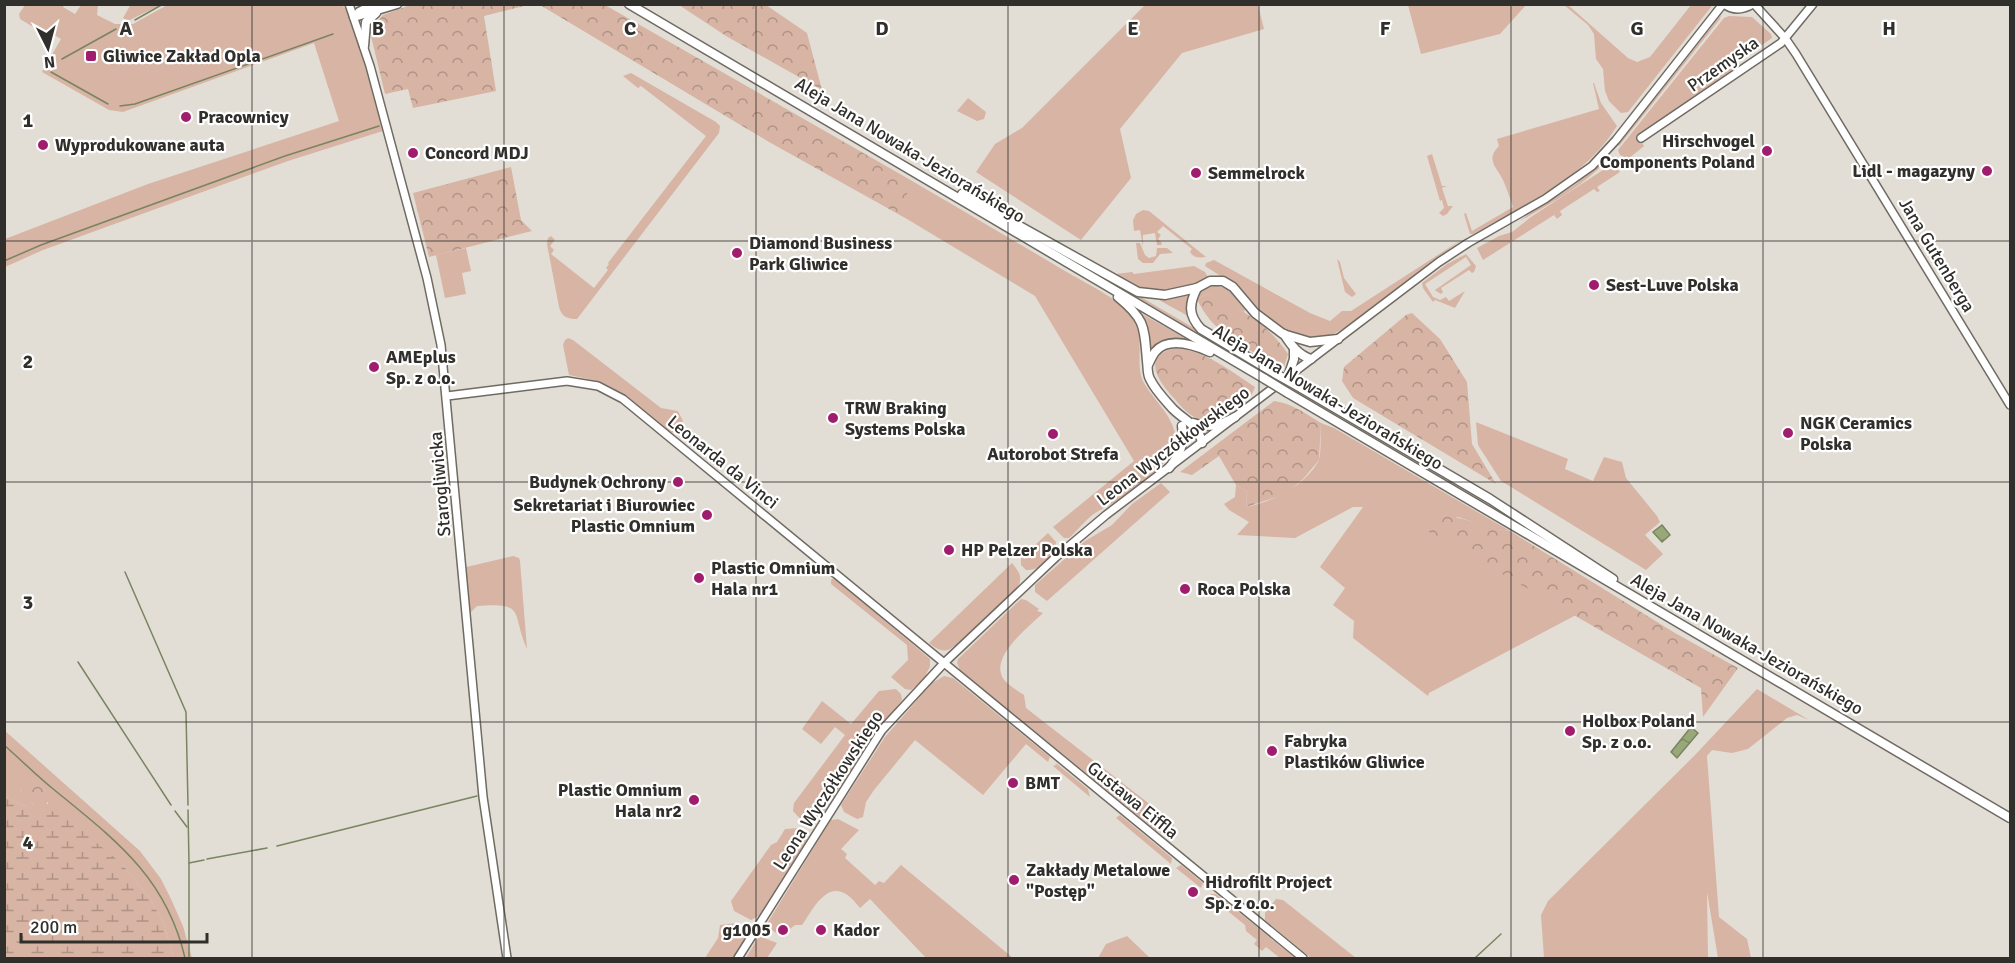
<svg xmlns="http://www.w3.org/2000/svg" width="2015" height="963" font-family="Signika,sans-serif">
<defs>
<pattern id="forest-crowns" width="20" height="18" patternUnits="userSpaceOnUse" patternTransform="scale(1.5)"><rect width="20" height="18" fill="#d7b4a4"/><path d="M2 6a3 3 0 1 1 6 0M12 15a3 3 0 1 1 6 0" fill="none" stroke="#af9386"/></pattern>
<pattern id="wetland-marsh" width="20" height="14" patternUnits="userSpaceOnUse" patternTransform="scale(1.5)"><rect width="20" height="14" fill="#d7b4a4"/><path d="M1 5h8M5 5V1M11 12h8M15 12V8" fill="none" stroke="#af9386"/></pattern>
<pattern id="water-ripples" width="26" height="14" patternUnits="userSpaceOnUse" patternTransform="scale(1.5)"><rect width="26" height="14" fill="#98a878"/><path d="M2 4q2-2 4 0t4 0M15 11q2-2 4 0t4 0" fill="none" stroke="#7d8963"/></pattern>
</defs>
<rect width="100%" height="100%" fill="#e3ded5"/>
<g fill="#d7b4a4" fill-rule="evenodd">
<polygon points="131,4 160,4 160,5 128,21 123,18"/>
<polygon points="169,4 342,5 354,17 386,130 288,161 43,250 5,267 5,239 148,184 339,121 314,43 123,112 109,110 42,72 61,39 54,35 50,37 20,19 19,14 25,5 64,5 63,7 75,14 81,5 98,5 97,15 115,24 133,24"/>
<polygon points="1145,5 1258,5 1264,29 1182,53 1120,129 1131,178 1081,240 976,172 995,144 1022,128"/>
<polygon points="1408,5 1408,4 1526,5 1500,34 1421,54"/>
<polygon points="1564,5 1568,5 1628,58 1637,62 1650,57 1691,5 1711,5 1711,7 1628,112 1621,113 1609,101 1605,91 1603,69 1596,59 1594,34 1588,25"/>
<polygon points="1721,15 1720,19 1619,146 1618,145"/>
<polygon points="1729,16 1752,17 1771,34 1772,38 1736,63 1728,76 1638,136 1644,146 1628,159 1620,155 1618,150 1724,18"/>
<path d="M 631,73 L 716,122 L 720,126 L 719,133 L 577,319 C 569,319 562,318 559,307 L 547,244 L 548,238 L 551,236 L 555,240 L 550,246 L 554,250 L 551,254 L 594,288 L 608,270 L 606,268 L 609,264 L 608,263 L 706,136 L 641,86 L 638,88 L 623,76 Z"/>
<path d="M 1593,83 L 1594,83 L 1601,103 L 1617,126 C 1584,179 1525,205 1473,234 L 1470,234 L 1464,214 L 1466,213 L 1472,231 L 1513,207 C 1510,198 1507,189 1503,180 C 1497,167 1485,160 1499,146 L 1497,139 L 1599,109 Z"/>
<polygon points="968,98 986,112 984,119 977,121 957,111"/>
<polygon points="1432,154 1442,186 1447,186 1442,188 1448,206 1453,206 1447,214 1443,216 1439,213 1444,208 1442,200 1440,201 1427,156"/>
<path d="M 1608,159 C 1585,185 1550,204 1520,221 C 1537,207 1556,198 1573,186 C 1585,178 1595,164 1608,159 Z"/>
<polygon points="1611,162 1620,168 1618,170 1620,172 1597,187 1600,191 1597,192 1594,189 1560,211 1562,215 1557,219 1554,215 1483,260 1477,248 1499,236 1512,232 1531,217 1603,170"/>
<path d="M 907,178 C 960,209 1013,240 1065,271 C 1082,281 1123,301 1133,317 C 1146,339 1134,366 1144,383 C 1156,404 1184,425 1173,451 C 1167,465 1129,493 1115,502 C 1109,506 1101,509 1095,513 C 1085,520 1078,530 1069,538 L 1064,538 L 1053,527 L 1134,461 L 1035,296 L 907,219 Z"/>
<path d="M 1143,210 L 1149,211 L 1206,257 C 1199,258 1194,258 1190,252 L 1192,249 L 1163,226 L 1157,232 L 1161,235 L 1158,239 L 1162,243 L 1161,245 L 1157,245 L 1155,233 L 1143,235 L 1143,247 L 1140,230 L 1134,231 L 1133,220 L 1136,214 Z"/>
<polygon points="1461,240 1356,321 1330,336 1316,340 1293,335 1282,328 1263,314 1241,289 1205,266 1206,263 1214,260 1310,313 1330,321 1342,311 1351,311"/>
<polygon points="1136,243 1140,243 1145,255 1149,258 1156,256 1157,248 1167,248 1173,253 1160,254 1153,263 1143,263 1138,259"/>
<polygon points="466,248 471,271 462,273 466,294 445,298 436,255"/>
<polygon points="1466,254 1476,266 1474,272 1472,273 1469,270 1441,288 1443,292 1441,294 1436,291 1435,290 1471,265 1466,257 1425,284 1433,297 1440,300 1446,297 1449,301 1465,291 1455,308 1435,300 1433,302 1423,288 1422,283 1447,264"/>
<polygon points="1337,259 1340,262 1344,278 1356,294 1352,297 1345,292"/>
<polygon points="1074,260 1115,282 1271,373 1269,375"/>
<path d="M 1194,266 L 1205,272 L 1208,277 C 1173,295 1148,299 1116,274 L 1132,272 L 1134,274 Z"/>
<path d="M 1210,286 C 1230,285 1234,294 1245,310 L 1244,312 L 1208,294 L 1197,299 L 1196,295 Z"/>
<polygon points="1188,294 1190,296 1188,316 1159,300 1160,298 1178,297"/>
<polygon points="1142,314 1183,337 1184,339 1151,351 1148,332"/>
<path d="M 568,338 L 573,340 L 661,408 L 678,411 L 683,421 L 678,431 L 671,433 L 665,429 C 647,414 629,395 607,385 C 595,379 582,378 569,375 L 563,345 L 565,340 Z"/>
<polygon points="1476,422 1568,459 1565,469 1593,481 1604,457 1622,462 1626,478 1657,516 1660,522 1645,535 1663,554 1646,570 1501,481 1478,445"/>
<path d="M 1321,423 L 1334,428 L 1510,531 L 1491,528 L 1458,517 L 1423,528 L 1576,615 L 1429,693 L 1428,696 L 1353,638 L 1354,621 L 1333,605 L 1345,588 L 1320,567 L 1363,507 L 1353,507 L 1295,538 L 1237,535 L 1249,522 L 1229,510 L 1224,504 L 1235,497 L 1236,485 L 1247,492 L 1246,507 C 1274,501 1303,487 1318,462 C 1322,455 1320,432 1321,423 Z"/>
<polygon points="1161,483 1170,492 1047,601 1035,592 1035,585 1085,541 1112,525 1132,504"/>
<path d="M 1048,533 L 1056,542 C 1055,555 1042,571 1026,570 L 1021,565 L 1021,558 Z"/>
<path d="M 513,556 L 519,558 L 520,561 L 527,649 C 511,613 527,602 477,606 L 468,615 L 462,568 Z"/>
<path d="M 1012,563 C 1019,572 1023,576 1018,587 L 956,647 L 954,646 C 945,654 938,650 929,643 Z"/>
<polygon points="834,578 930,659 930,667 926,674 927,675 911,690 905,689 891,677 908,660 907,645 831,584 831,580"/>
<path d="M 1021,599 L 1026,600 L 1039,609 L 1037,611 L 1043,613 C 1029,627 986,659 1005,681 C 1010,686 1018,691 1024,695 L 1026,708 L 1174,823 L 1172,833 L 1164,834 L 1157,831 L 960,670 L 957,663 L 958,659 Z"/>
<polygon points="944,676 953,678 1050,757 1048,762 1026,744 983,795 915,740 874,790 866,802 863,817 857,819 844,812 841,805 885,737 932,683"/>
<path d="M 896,689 L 901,694 L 902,700 L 861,753 L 818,821 C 807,826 800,819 793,811 L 794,803 L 845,735 L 835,727 L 821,744 L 802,729 L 822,701 L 851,724 L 879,691 Z"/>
<polygon points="1757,689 1809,720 1797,715 1787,718 1748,749 1732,753 1712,750 1707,756 1719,917 1747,939 1751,958 1718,958 1707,892 1708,958 1544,958 1541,915 1548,901 1695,755"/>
<path d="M 4,730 L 140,851 L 161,879 L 170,897 L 183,926 L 192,958 L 174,958 L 163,922 L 151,900 L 122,864 L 40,810 L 23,806 L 5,796 ZM 30,780 C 42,783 49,791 48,804 L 33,804 L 20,790 Z"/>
<polygon points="1057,764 1088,789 1090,797 1053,766"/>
<polygon points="1120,815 1172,858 1171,864 1116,818"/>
<path d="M 838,819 L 859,830 L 841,849 L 847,854 L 845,858 L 875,885 L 879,881 L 884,883 L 901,865 L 1013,958 L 926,958 L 870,899 L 860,908 C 856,903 851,897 846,894 C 825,881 811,913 802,925 L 795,925 L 781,936 L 770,929 L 768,922 L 831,820 Z"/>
<polygon points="800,828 805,832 807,840 762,914 751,920 734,911 731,901 771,845 777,842 785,829"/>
<polygon points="1181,865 1203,883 1201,888 1176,868"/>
<polygon points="1211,894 1216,894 1295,958 1280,958 1266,947 1262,951 1254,944 1257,940 1246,931 1245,925 1209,896"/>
<polygon points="1276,899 1283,900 1356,958 1311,958 1265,920 1265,913"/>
<path d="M 737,923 C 754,932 741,947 734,958 L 705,958 L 718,938 L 720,925 Z"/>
<polygon points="759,936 777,943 767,958 746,958"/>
<polygon points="1127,936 1150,958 1098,958 1106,944"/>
</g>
<g fill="url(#forest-crowns)">
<polygon points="413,4 528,5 484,16 496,91 413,108 408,89 385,94 370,32 383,15"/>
<polygon points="540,5 605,5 907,178 907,219 769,142"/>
<polygon points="679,5 766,5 807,33 822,90 726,36"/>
<polygon points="511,167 521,220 532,231 429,257 413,193"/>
<path d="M 1208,294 C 1241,308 1268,324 1288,354 L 1284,367 C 1250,351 1213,335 1197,299 Z"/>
<polygon points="1412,313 1440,339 1467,382 1472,444 1496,484 1353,398 1342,381 1344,367 1406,315"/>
<path d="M 1175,348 C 1204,350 1231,371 1255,387 C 1252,397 1246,401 1238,407 C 1210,431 1193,422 1173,397 C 1158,380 1141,356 1175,348 Z"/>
<path d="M 1274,401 C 1292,403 1306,414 1321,423 L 1319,460 L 1304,478 L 1286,494 L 1246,507 L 1247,492 L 1236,485 L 1219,456 L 1192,475 L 1180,472 Z"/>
<path d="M 1441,516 C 1464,516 1486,528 1510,531 L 1675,633 L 1738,668 L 1703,717 L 1701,688 L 1422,528 L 1427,520 Z"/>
<path d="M 25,779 C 39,780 46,787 49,800 L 44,808 C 33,806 21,796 19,785 Z"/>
</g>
<polygon fill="url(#wetland-marsh)" points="5,796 23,806 55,812 67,818 122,864 151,900 163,922 174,958 5,958"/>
<g fill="url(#water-ripples)" stroke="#798461" stroke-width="1.5">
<polygon points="1662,525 1670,535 1662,542 1653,532"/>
<polygon points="1691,727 1698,733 1677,758 1671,752"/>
</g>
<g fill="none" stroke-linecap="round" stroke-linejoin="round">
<g stroke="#798461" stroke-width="1.5">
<polyline points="135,20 163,4"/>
<polyline points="62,59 116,29"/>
<polyline points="51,72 108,104"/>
<polyline points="120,106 135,104 333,34"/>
<polyline points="4,261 41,245 285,156 379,126"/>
<polyline points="125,572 186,712 188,805"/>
<polyline points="78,662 171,805"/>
<path d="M 4,745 C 20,759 36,775 52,788 C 114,839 166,876 185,958"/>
<polyline points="188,810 189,863"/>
<polyline points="175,811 187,827"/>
<polyline points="277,846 477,796"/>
<polyline points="207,859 267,848"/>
<polyline points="189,958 189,863 204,860"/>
<polyline points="1475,958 1501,934"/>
</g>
<defs>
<g id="minor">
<polyline points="349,4 370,66 427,278 441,345 483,797 507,958"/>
<path d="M 1724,4 C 1733,11 1743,10 1753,4"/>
<polyline points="1754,4 1785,38 1796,54 2010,405"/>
<polyline points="1641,138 1781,43 1813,4"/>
<polyline points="447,396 567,381 598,386 623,399 1303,958"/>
<polyline points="738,958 882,730 945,662 1056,557 1106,515 1439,262 1468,243 1545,199 1592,166 1616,140 1723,4"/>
</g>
<g id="major">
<polyline points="629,4 1265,379"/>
<polyline points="359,12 375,4"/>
<polyline points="354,17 397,4"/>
<polyline points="364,46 366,22 376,13"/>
<polyline points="962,194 1138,292 1165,295 1197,288 1210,281 1223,281 1233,287 1255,313 1283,334 1310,342 1338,339"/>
<path d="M 1197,288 C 1189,304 1188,315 1201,329 L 1276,374"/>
<path d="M 1118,297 C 1146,320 1144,327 1147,361 C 1148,367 1147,374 1150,379 C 1155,390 1165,400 1173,409 C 1185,421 1199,425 1202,443"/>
<path d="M 1284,334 C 1291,345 1298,355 1311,359"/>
<path d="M 1148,365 C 1150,361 1152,356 1155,352 C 1168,336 1194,345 1210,352"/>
<polyline points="1288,377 1294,359 1294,348"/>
<polyline points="1301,388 1490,499 1613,579"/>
<polyline points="1288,393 2010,818"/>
<path d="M 1193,423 C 1209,429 1221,425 1235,417"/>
<path d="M 1169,468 C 1180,454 1185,444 1182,426"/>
</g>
</defs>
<use href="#minor" stroke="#6f6b63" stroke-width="10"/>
<use href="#major" stroke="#6f6b63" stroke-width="11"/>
<use href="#minor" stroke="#fff" stroke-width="7"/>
<use href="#major" stroke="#fff" stroke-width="8"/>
<defs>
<g id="major-bridge">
<polyline points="1276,374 1301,388"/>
<polyline points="1265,379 1288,393"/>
</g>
</defs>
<use href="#major-bridge" stroke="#6f6b63" stroke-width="11" stroke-linecap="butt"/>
<use href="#major-bridge" stroke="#fff" stroke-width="8"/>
</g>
<path fill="none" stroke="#312f2b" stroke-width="1.5" stroke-opacity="0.55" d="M 252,4 L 252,958M 504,4 L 504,958M 756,4 L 756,958M 1008,4 L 1008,958M 1259,4 L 1259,958M 1511,4 L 1511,958M 1763,4 L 1763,958M 4,241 L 2010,241M 4,482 L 2010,482M 4,722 L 2010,722"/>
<g fill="#a01d6d" stroke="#fff" stroke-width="2">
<rect x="85" y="50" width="12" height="12" rx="3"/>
<circle cx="186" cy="117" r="6"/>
<circle cx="43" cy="145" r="6"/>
<circle cx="1767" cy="151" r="6"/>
<circle cx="413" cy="153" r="6"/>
<circle cx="1987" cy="171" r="6"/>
<circle cx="1196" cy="173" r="6"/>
<circle cx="737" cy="253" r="6"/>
<circle cx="1594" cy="285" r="6"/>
<circle cx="374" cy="367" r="6"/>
<circle cx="833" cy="418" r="6"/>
<circle cx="1788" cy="433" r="6"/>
<circle cx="1053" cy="434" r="6"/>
<circle cx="678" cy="482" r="6"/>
<circle cx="707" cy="515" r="6"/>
<circle cx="949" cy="550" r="6"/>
<circle cx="699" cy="578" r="6"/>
<circle cx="1185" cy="589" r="6"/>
<circle cx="1570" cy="731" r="6"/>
<circle cx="1272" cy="751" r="6"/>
<circle cx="1013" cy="783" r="6"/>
<circle cx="694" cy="800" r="6"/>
<circle cx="1014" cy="880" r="6"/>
<circle cx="1193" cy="892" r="6"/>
<circle cx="783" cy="930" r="6"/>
<circle cx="821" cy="930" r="6"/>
</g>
<g text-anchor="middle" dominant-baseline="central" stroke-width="4.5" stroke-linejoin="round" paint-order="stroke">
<g font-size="18" font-weight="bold" fill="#312f2b" stroke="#fff" text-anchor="start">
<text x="103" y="56">Gliwice Zakład Opla</text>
<text x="198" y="117">Pracownicy</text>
<text x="1755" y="141" text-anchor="end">Hirschvogel<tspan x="1755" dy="21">Components Poland</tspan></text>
<text x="55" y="145">Wyprodukowane auta</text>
<text x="425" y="153">Concord MDJ</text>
<text x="1975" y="171" text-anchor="end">Lidl - magazyny</text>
<text x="1208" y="173">Semmelrock</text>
<text x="749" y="243">Diamond Business<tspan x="749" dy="21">Park Gliwice</tspan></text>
<text x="1606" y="285">Sest-Luve Polska</text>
<text x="386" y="357">AMEplus<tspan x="386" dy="21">Sp. z o.o.</tspan></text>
<text x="845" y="408">TRW Braking<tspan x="845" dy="21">Systems Polska</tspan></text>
<text x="1800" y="423">NGK Ceramics<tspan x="1800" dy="21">Polska</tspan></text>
<text x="1053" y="454" text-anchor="middle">Autorobot Strefa</text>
<text x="666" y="482" text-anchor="end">Budynek Ochrony</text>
<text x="695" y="505" text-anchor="end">Sekretariat i Biurowiec<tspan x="695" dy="21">Plastic Omnium</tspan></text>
<text x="961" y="550">HP Pelzer Polska</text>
<text x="711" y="568">Plastic Omnium<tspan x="711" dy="21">Hala nr1</tspan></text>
<text x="1197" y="589">Roca Polska</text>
<text x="1582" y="721">Holbox Poland<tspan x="1582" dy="21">Sp. z o.o.</tspan></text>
<text x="1284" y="741">Fabryka<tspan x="1284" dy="21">Plastików Gliwice</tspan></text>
<text x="1025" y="783">BMT</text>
<text x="682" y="790" text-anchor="end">Plastic Omnium<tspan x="682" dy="21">Hala nr2</tspan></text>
<text x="1026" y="870">Zakłady Metalowe<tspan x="1026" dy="21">"Postęp"</tspan></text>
<text x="1205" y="882">Hidrofilt Project<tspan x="1205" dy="21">Sp. z o.o.</tspan></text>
<text x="771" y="930" text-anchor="end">g1005</text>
<text x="833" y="930">Kador</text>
</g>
<g font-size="18" fill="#312f2b" stroke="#fff">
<text transform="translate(1723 64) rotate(-35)">Przemyska</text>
<text transform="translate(910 150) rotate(31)">Aleja Jana Nowaka-Jeziorańskiego</text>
<text transform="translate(1937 255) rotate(59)">Jana Gutenberga</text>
<text transform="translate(1328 397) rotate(31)">Aleja Jana Nowaka-Jeziorańskiego</text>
<text transform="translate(1173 446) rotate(-37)">Leona Wyczółkowskiego</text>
<text transform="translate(723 462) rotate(39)">Leonarda da Vinci</text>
<text transform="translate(440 484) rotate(-95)">Starogliwicka</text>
<text transform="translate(1747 644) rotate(30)">Aleja Jana Nowaka-Jeziorańskiego</text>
<text transform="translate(828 790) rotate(-57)">Leona Wyczółkowskiego</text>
<text transform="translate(1133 800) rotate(39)">Gustawa Eiffla</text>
</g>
</g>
<g font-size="20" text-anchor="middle" font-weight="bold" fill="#312f2b" stroke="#fff" stroke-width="4.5" stroke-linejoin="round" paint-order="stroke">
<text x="126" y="35">A</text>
<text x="378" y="35">B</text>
<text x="630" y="35">C</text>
<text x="882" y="35">D</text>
<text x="1133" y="35">E</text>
<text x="1385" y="35">F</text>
<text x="1637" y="35">G</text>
<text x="1889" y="35">H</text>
<text x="28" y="127">1</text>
<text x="28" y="368">2</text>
<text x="28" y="609">3</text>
<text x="28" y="849">4</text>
</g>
<rect width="2015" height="963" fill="none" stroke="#312f2b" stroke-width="12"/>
<g transform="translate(48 48) rotate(174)" stroke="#ffffff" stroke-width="4.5" paint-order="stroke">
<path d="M0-4.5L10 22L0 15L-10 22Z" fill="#312f2b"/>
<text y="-9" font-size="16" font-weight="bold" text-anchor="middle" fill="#312f2b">N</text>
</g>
<path d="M21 933v9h186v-9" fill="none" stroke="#312f2b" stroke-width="3"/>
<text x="30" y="933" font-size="18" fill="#312f2b" stroke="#ffffff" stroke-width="4.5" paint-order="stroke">200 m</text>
</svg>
